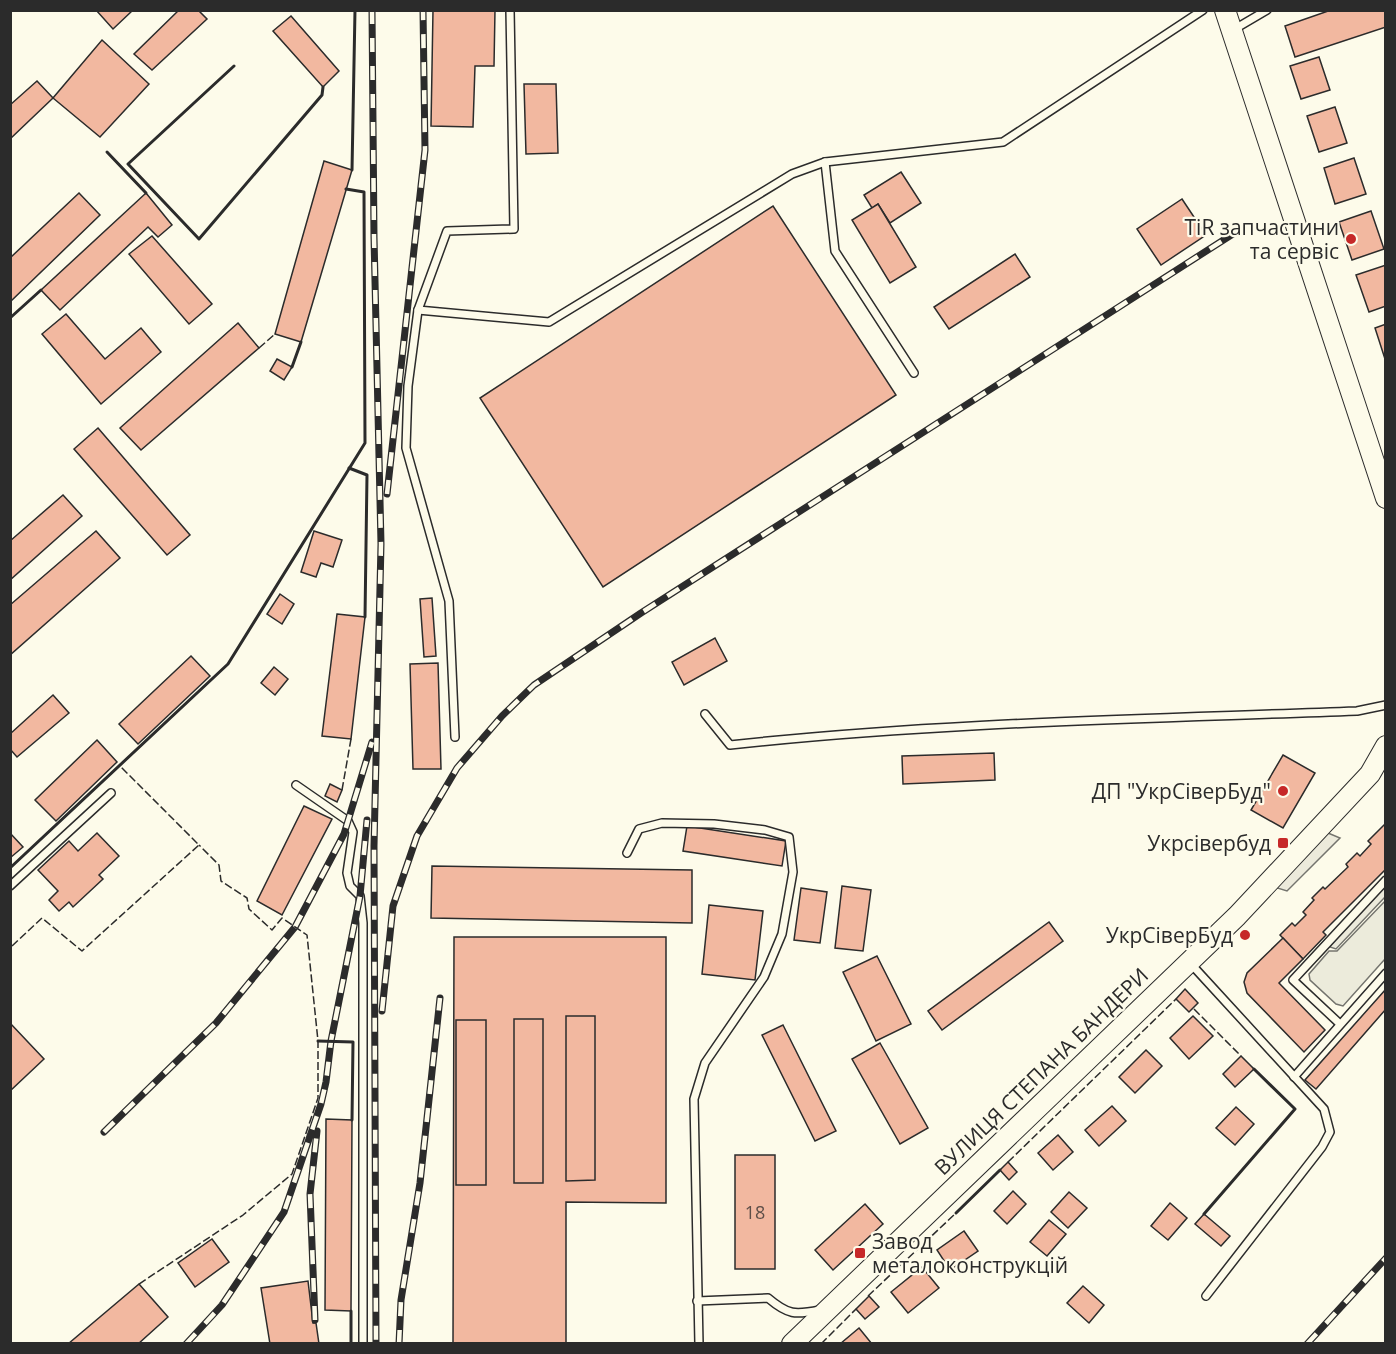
<svg xmlns="http://www.w3.org/2000/svg" width="1396" height="1354" font-family="'Open Sans',sans-serif">
<rect width="100%" height="100%" fill="#fdfbea"/>
<polygon fill="#ecebdb" stroke="#74746e" stroke-width="1.5" points="1385,901 1385,959 1343,1006 1336,1004 1310,980 1309,974 1329,951 1337,951"/>
<g fill="#eceadb" stroke="#74746e" stroke-width="1.5">
<polygon points="1328,833 1340,838 1287,891 1274,887"/>
<polygon points="1385,884 1385,897 1336,949 1327,946"/>
</g>
<g fill="#f2b8a0" stroke="#2b2b2b" stroke-width="1.5">
<polygon points="96,10 133,10 113,29"/>
<polygon points="179,10 198,10 207,19 152,70 134,54"/>
<polygon points="433,10 495,10 494,66 475,66 473,127 431,126"/>
<polygon points="1331,10 1386,10 1386,27 1295,57 1285,26"/>
<polygon points="291,16 339,71 323,87 273,31"/>
<polygon points="102,40 149,84 100,137 53,98"/>
<polygon points="1319,57 1330,90 1301,99 1290,66"/>
<polygon points="37,81 53,98 10,139 10,105"/>
<polygon points="524,84 556,84 558,153 526,154"/>
<polygon points="1335,107 1347,143 1319,152 1307,116"/>
<polygon points="1354,158 1366,194 1335,204 1324,168"/>
<polygon points="324,161 352,170 301,342 275,334"/>
<polygon points="901,172 921,203 890,223 878,204 872,208 864,195"/>
<polygon points="79,193 100,215 10,302 10,258"/>
<polygon points="146,193 172,225 158,237 148,227 60,310 41,290"/>
<polygon points="1182,199 1206,235 1161,265 1137,229"/>
<polygon points="878,204 916,267 890,283 852,220"/>
<polygon points="773,206 896,395 603,587 480,398"/>
<polygon points="1371,211 1384,249 1352,260 1339,222"/>
<polygon points="152,236 212,304 189,324 129,254"/>
<polygon points="1015,254 1030,277 949,329 934,307"/>
<polygon points="1386,265 1386,306 1369,312 1356,275"/>
<polygon points="66,314 105,359 141,328 161,352 101,404 42,334"/>
<polygon points="238,323 259,348 141,450 120,428"/>
<polygon points="1386,324 1386,359 1385,359 1375,328"/>
<polygon points="277,359 292,367 284,380 270,371"/>
<polygon points="98,428 190,535 167,555 74,449"/>
<polygon points="63,495 82,516 10,580 10,541"/>
<polygon points="96,531 120,558 10,655 10,605"/>
<polygon points="314,531 342,540 333,567 321,563 316,577 301,572"/>
<polygon points="280,594 294,604 282,624 267,614"/>
<polygon points="432,598 436,656 424,657 420,599"/>
<polygon points="337,614 365,617 351,739 322,736"/>
<polygon points="715,638 727,661 684,685 672,662"/>
<polygon points="191,656 210,676 138,744 119,724"/>
<polygon points="438,663 441,769 413,769 410,664"/>
<polygon points="274,667 288,679 275,695 261,683"/>
<polygon points="53,695 69,713 17,757 10,749 10,734"/>
<polygon points="97,740 117,762 56,821 35,800"/>
<polygon points="994,753 995,780 903,784 902,756"/>
<polygon points="1283,755 1315,773 1283,828 1251,810"/>
<polygon points="330,784 342,790 337,802 325,796"/>
<polygon points="304,806 332,819 282,915 257,901"/>
<polygon points="1386,823 1386,869 1323,932 1326,935 1303,959 1280,935 1292,923 1295,926 1306,915 1303,912 1314,900 1312,898 1323,887 1325,889 1348,867 1346,864 1357,853 1360,856 1371,844 1368,841"/>
<polygon points="687,826 786,841 782,866 683,851"/>
<polygon points="10,833 23,847 10,858"/>
<polygon points="97,833 119,856 99,875 103,879 73,907 69,902 59,911 49,900 58,891 38,870 69,841 78,851"/>
<polygon points="432,866 692,870 692,923 431,918"/>
<polygon points="842,886 871,890 863,951 835,948"/>
<polygon points="801,888 827,892 820,943 794,940"/>
<polygon points="709,905 763,911 755,980 702,974"/>
<polygon points="1049,922 1063,941 942,1030 928,1011"/>
<polygon points="454,937 666,937 666,1203 566,1202 566,1344 453,1344"/>
<polygon points="1283,938 1303,959 1279,983 1325,1030 1304,1052 1247,993 1244,982 1247,973"/>
<polygon points="877,956 911,1024 876,1041 843,972"/>
<polygon points="1185,989 1198,1003 1189,1012 1176,999"/>
<polygon points="1386,989 1386,1009 1316,1089 1305,1080"/>
<polygon points="566,1016 595,1016 595,1180 566,1181"/>
<polygon points="1193,1016 1213,1036 1189,1059 1170,1038"/>
<rect x="514" y="1019" width="29" height="164"/>
<rect x="456" y="1020" width="30" height="165"/>
<polygon points="10,1023 44,1059 10,1091"/>
<polygon points="783,1025 836,1131 815,1141 762,1035"/>
<polygon points="880,1043 928,1128 900,1144 852,1059"/>
<polygon points="1146,1050 1162,1066 1135,1093 1119,1077"/>
<polygon points="1241,1056 1254,1069 1235,1087 1223,1074"/>
<polygon points="1112,1106 1126,1121 1099,1146 1085,1130"/>
<polygon points="1236,1107 1254,1124 1235,1145 1216,1128"/>
<polygon points="326,1119 352,1120 351,1311 325,1310"/>
<polygon points="1058,1135 1073,1152 1053,1170 1038,1153"/>
<rect x="735" y="1155" width="40" height="114"/>
<polygon points="1008,1162 1017,1172 1009,1180 1000,1170"/>
<polygon points="1013,1191 1026,1204 1007,1224 994,1211"/>
<polygon points="1069,1192 1087,1208 1068,1228 1051,1212"/>
<polygon points="1170,1203 1187,1218 1168,1240 1151,1226"/>
<polygon points="865,1204 883,1224 833,1270 815,1250"/>
<polygon points="1204,1214 1230,1236 1221,1246 1195,1224"/>
<polygon points="1049,1220 1066,1234 1047,1256 1030,1242"/>
<polygon points="964,1231 978,1251 950,1270 937,1250"/>
<polygon points="212,1239 229,1262 195,1287 178,1263"/>
<polygon points="922,1267 939,1288 908,1313 891,1292"/>
<polygon points="308,1281 313,1323 316,1323 319,1344 270,1344 261,1288"/>
<polygon points="139,1284 168,1317 138,1344 68,1344"/>
<polygon points="1083,1286 1104,1305 1089,1323 1067,1303"/>
<polygon points="869,1296 879,1307 865,1319 856,1309"/>
<polygon points="859,1328 872,1344 840,1344"/>
</g>
<g fill="none" stroke-linecap="round" stroke-linejoin="round">
<defs>
<g id="lane">
<polyline points="1233,30 1267,10"/>
<polyline points="825,162 835,251 914,373"/>
<polyline points="418,310 549,322 792,174 825,162 1003,142 1203,10"/>
<path d="M 705,714 L 730,745 C 938,722 1148,719 1357,711 L 1386,705"/>
<polyline points="455,737 449,601 406,448 408,386 418,310 447,231 514,229 510,10"/>
<polyline points="296,785 348,821 353,832 347,873 350,886 360,896 363,923 363,1344"/>
<polyline points="627,853 639,829 662,823 714,824 765,830 789,837 793,872 782,934 764,977 705,1063 694,1099 699,1344"/>
<polyline points="10,886 111,793"/>
<polyline points="1191,964 1324,1109 1330,1132 1322,1147 1206,1296"/>
<polyline points="1340,1024 1293,980 1386,880"/>
<polyline points="1294,1077 1386,973"/>
<path d="M 697,1301 L 768,1298 C 788,1315 795,1315 820,1310"/>
</g>
<g id="secondary">
<polyline points="1225,10 1386,498"/>
<polyline points="792,1344 1237,916 1370,774 1386,746"/>
</g>
</defs>
<use href="#lane" stroke="#2b2b2b" stroke-width="10"/>
<use href="#secondary" stroke="#2b2b2b" stroke-width="22"/>
<use href="#lane" stroke="#fdfbea" stroke-width="7"/>
<use href="#secondary" stroke="#fdfbea" stroke-width="20"/>
<defs>
<g id="rail">
<polyline points="372,10 374,237 381,544 374,846 376,1344"/>
<polyline points="387,494 425,150 423,10"/>
<polyline points="382,1011 393,906 417,836 457,768 502,716 534,685 641,613 1236,232"/>
<polyline points="104,1132 216,1023 295,927 344,834 372,742"/>
<polyline points="315,1320 310,1194 317,1131"/>
<polyline points="186,1344 222,1305 284,1212 321,1104 326,1082 331,1041 360,896 367,820"/>
<polyline points="399,1344 401,1300 420,1183 440,998"/>
<polyline points="1307,1344 1386,1258"/>
</g>
</defs>
<use href="#rail" stroke="#2b2b2b" stroke-width="7"/>
<use href="#rail" stroke="#fdfbea" stroke-width="4.5" stroke-dasharray="14" stroke-linecap="butt"/>
<g stroke="#2b2b2b" stroke-width="1.5" stroke-dasharray="8 3" stroke-linecap="butt">
<polyline points="259,348 275,334"/>
<polyline points="342,790 351,739"/>
<polyline points="12,946 42,918 82,951 199,845 120,766"/>
<polyline points="1194,1009 1241,1056"/>
<polyline points="1008,1162 1176,999"/>
<polyline points="139,1284 243,1215 292,1174 318,1098 318,1041 307,935 282,918 272,930 249,909 247,898 221,881 219,865 199,845"/>
<polyline points="868,1296 956,1213"/>
<polyline points="821,1344 856,1309"/>
</g>
<g stroke="#2b2b2b" stroke-width="3">
<polyline points="234,66 128,164 199,239 322,95 323,87"/>
<polyline points="107,152 146,193"/>
<polyline points="352,170 355,10"/>
<polyline points="10,318 41,290"/>
<polyline points="292,367 301,342"/>
<polyline points="349,468 367,475 365,617"/>
<polyline points="10,868 228,664 365,443 364,192 346,189"/>
<polyline points="318,1041 353,1042 352,1120"/>
<polyline points="956,1213 1000,1170"/>
<polyline points="1204,1214 1295,1109 1254,1069"/>
<polyline points="351,1344 351,1311"/>
</g>
</g>
<g fill="#c62828" stroke="#fdfbea" stroke-width="2">
<circle cx="1351" cy="239" r="6"/>
<circle cx="1283" cy="791" r="6"/>
<rect x="1277" y="837" width="12" height="12" rx="3"/>
<circle cx="1245" cy="935" r="6"/>
<rect x="854" y="1247" width="12" height="12" rx="3"/>
</g>
<g text-anchor="middle" dominant-baseline="central" stroke-width="4.5" stroke-linejoin="round" paint-order="stroke">
<g font-size="18" fill="#5d4e48">
<text x="755" y="1212">18</text>
</g>
<g font-size="21" fill="#2b2b2b" stroke="#fdfbea" text-anchor="end">
<text x="1339" y="227">TiR запчастини<tspan x="1339" dy="24">та сервіс</tspan></text>
<text x="1271" y="791">ДП "УкрСіверБуд"</text>
<text x="1271" y="843">Укрсівербуд</text>
<text x="1233" y="935">УкрСіверБуд</text>
<text x="872" y="1241" text-anchor="start">Завод<tspan x="872" dy="24">металоконструкцій</tspan></text>
</g>
<g font-size="21" fill="#2b2b2b" stroke="#fdfbea">
<text transform="translate(1041 1071) rotate(-44)">ВУЛИЦЯ СТЕПАНА БАНДЕРИ</text>
</g>
</g>
<rect width="1396" height="1354" fill="none" stroke="#2b2b2b" stroke-width="24"/>
</svg>
